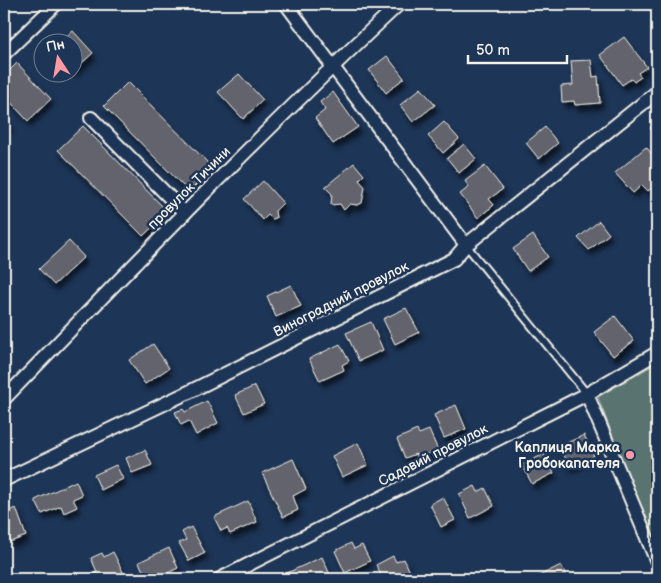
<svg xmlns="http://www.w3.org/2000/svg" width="661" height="583" font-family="'Balsamiq Sans',sans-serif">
<defs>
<filter id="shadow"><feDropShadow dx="3" dy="5.5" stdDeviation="2.5" flood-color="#0009"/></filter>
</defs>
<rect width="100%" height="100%" fill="#1d3557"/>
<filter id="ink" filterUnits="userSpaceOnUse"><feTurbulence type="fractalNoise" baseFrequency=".02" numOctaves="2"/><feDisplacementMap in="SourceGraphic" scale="10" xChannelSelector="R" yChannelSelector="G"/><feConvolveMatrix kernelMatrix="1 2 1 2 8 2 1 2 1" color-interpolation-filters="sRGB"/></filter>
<g filter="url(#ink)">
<polygon fill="#597370" stroke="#a6b2ac" points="657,363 657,552 598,397"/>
<g fill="#62646c" stroke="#f4f1e8" filter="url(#shadow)">
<polygon points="73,31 93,53 72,72 72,42 61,42"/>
<polygon points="624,37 647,67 638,73 641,77 634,82 631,79 622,85 600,55"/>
<polygon points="387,56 404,78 386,93 369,70"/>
<polygon points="591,60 593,77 598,76 600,103 575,105 574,101 562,102 561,86 573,85 571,61"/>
<polygon points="17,63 51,99 28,121 4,95 4,76"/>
<polygon points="239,74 263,100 243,119 218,92"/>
<polygon points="128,82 213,168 189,192 104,106"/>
<polygon points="421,88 435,105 413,122 400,105"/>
<polygon points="333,92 358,127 333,144 315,118 325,110 320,102"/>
<polygon points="4,119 10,126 4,131"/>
<polygon points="657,121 657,137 650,128"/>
<polygon points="444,122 459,139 443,153 428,136"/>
<polygon points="83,126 168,212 143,236 58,150"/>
<polygon points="545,127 558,143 539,159 526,143"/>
<polygon points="464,144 476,159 459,173 447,158"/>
<polygon points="646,147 657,160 657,183 648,191 642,185 633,193 615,173"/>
<polygon points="354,163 364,175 359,180 365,187 362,203 357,205 350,204 344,210 340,204 331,205 332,194 325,187"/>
<polygon points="485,166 503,189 489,199 494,205 478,218 460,194 469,187 465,181"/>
<polygon points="263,181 283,203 275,211 276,218 272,219 268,215 263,220 244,199"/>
<polygon points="599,221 609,234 589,250 578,238"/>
<polygon points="533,235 548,257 528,271 513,249"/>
<polygon points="69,241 84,257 54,285 39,269"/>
<polygon points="291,285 301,306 276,317 267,296"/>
<polygon points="406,308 419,332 395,344 383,319"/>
<polygon points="615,316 634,341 613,356 594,332"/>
<polygon points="371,322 383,350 359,361 346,333"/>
<polygon points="153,344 169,368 145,384 129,360"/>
<polygon points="340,344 349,361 342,365 344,370 320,381 309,359"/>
<polygon points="255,386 264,404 244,413 235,395"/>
<polygon points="207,401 218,423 196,435 189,421 181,425 175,412 183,409 185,412"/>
<polygon points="456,405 466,429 444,438 434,415"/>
<polygon points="417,430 419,434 429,430 438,450 417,458 416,454 405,458 397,439"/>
<polygon points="584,435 594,456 569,467 560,446"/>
<polygon points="358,443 368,465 342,477 332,456"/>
<polygon points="145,450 152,465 132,473 126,458"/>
<polygon points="544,454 554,473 532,484 522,465"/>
<polygon points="293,459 306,489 293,496 298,510 283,517 262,473"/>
<polygon points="116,465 123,479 101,490 94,475"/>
<polygon points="76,481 82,495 73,499 77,507 64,513 61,506 42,514 35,500"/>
<polygon points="475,486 478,492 485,488 494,506 470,518 459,494"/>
<polygon points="443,497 455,520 441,527 430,504"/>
<polygon points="248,501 257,522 230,534 227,528 221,531 214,517"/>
<polygon points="16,508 26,536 10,542 8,535 4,536 4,513"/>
<polygon points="191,527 205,553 189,561 179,543 186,540 182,532"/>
<polygon points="351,543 354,549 362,545 370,561 345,573 335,551"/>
<polygon points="169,548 178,568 160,577 158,572 146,578 139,562"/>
<polygon points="113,552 123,572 110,579 92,579 90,575 97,572 91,558 102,553 104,557"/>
<polygon points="393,556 396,562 404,559 411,574 401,579 383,579 376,565"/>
<polygon points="322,557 332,579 276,578"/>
<polygon points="561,565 568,579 538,579 537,577"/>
</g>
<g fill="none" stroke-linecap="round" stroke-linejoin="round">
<defs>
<polyline id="service" points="466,245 587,394"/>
<g id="minor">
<polyline points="286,4 466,245"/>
<polyline points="4,54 56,4"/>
<polyline points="91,118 185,213"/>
<polyline points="587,394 657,562"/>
<path d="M 4,399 C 133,265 263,131 399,4"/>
<polyline points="4,480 191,391 454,259 466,245 657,92"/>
<polyline points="220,579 587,394 657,353"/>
<polyline points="654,579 657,578"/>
</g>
</defs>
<use href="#service" stroke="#f4f1e8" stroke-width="10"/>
<use href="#minor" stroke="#f4f1e8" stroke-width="16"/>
<use href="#service" stroke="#1d3557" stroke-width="6"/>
<use href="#minor" stroke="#1d3557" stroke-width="12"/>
</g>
</g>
<circle fill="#ff9aa2" stroke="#1d3557" stroke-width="2" cx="630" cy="455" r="5"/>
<g text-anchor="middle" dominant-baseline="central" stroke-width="5" stroke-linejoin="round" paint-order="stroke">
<g font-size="14" fill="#f4f1e8" stroke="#1d3557">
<text transform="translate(189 188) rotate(-45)">провулок Тичини</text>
<text transform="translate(341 299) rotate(-27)">Виноградний провулок</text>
<text transform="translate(433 455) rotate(-27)">Садовий провулок</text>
</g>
<g font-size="14" font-weight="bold" fill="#f4f1e8" stroke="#1d3557" text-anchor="end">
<text x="620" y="447">Каплиця Марка<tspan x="620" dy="16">Гробокапателя</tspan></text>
</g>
</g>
<rect width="661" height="583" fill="none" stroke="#1d3557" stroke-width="20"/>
<rect x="10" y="10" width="641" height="563" fill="none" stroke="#f4f1e8" stroke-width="2" filter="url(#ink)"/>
<g transform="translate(58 58) rotate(348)"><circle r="24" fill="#1d3557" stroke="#738091"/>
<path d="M0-4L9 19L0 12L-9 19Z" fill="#ff9aa2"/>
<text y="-8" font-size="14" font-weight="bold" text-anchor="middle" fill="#f4f1e8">Пн</text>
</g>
<path d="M468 55v8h99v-8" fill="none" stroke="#f4f1e8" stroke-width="2.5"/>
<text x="476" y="55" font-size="15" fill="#f4f1e8" stroke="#1d3557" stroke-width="4" paint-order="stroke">50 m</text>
</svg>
